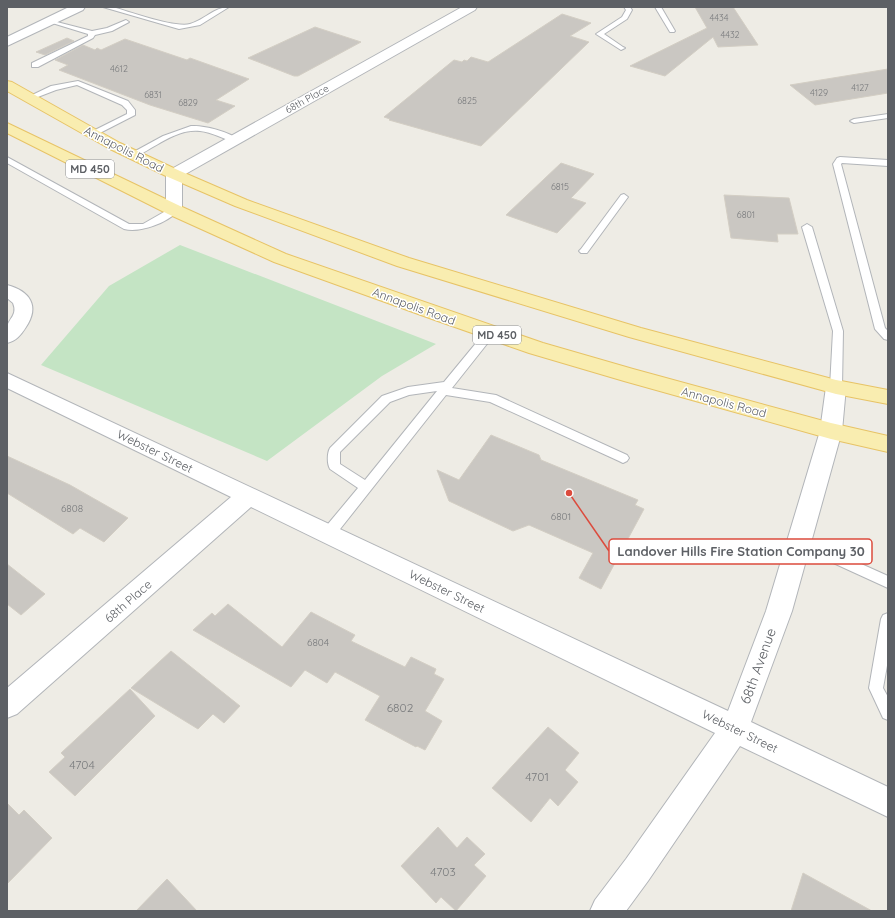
<svg xmlns="http://www.w3.org/2000/svg" width="895" height="918" font-family="Quicksand,sans-serif">
<rect width="100%" height="100%" fill="#eeece5"/>
<polygon fill="#c4e4c4" points="180,245 436,344 382,376 267,461 41,365 109,286"/>
<g fill="#cac7c2" stroke="#d3cec4">
<polygon points="695,7 733,7 758,45 718,47 713,37 665,76 630,66 707,28"/>
<polygon points="562,14 591,23 570,36 589,42 481,146 389,120 390,119 384,117 454,60 462,62 464,60 467,61 471,57 488,62"/>
<polygon points="315,27 361,42 298,76 294,76 248,58"/>
<polygon points="67,38 74,41 45,55 36,52"/>
<polygon points="125,39 187,60 190,58 249,79 216,100 235,106 208,123 150,105 59,70 68,65 55,60 83,45 95,50 97,48 101,50"/>
<polygon points="888,69 888,93 815,105 790,85"/>
<polygon points="561,163 594,174 571,198 586,203 557,233 506,215"/>
<polygon points="724,195 789,198 798,234 777,234 778,242 731,238"/>
<polygon points="491,435 539,455 541,460 638,500 635,505 644,509 601,589 579,578 593,553 529,525 513,531 449,501 437,470 459,480"/>
<polygon points="7,456 70,485 128,518 104,542 80,528 73,534 7,493"/>
<polygon points="7,564 45,594 21,615 7,604"/>
<polygon points="228,604 282,647 311,612 355,635 351,641 405,667 411,657 436,669 434,674 444,679 425,711 442,721 425,750 417,746 416,747 365,720 380,696 335,672 327,683 305,670 291,687 193,630 212,613 215,616"/>
<polygon points="171,651 240,706 224,723 213,714 198,729 131,688"/>
<polygon points="130,689 155,716 75,796 49,772 65,757 61,753"/>
<polygon points="548,727 579,753 565,770 578,782 558,806 550,798 531,822 492,788"/>
<polygon points="7,803 19,815 24,810 52,838 7,884"/>
<polygon points="438,827 457,848 467,837 485,854 474,865 486,876 456,911 441,897 436,903 401,866"/>
<polygon points="803,873 872,911 791,911"/>
<polygon points="167,879 197,911 136,911"/>
</g>
<g fill="none" stroke-linecap="round" stroke-linejoin="round">
<defs>
<g id="service">
<path d="M 103,7 L 113,7 C 130,12 175,28 190,24 C 204,20 215,7 229,7 L 200,25 L 179,29 Z"/>
<polygon points="624,7 630,7 632,10 627,19 604,34 623,47 625,48 621,50 596,34 622,17 626,10"/>
<polygon points="655,7 661,7 675,31 674,32 670,32"/>
<polygon points="49,20 92,31 107,28 126,20 129,22 112,31 95,35 93,38 38,67 32,67 32,63 88,36 88,34 49,22"/>
<polygon points="78,81 128,101 135,110 135,115 94,136 91,136 91,132 127,114 127,110 122,105 77,85 56,90 30,100 26,98 51,86"/>
<polygon points="888,114 888,118 854,123 850,121 854,119"/>
<path d="M 191,126 C 204,125 230,132 239,140 L 235,142 C 223,139 212,132 200,131 C 178,128 155,147 137,156 L 131,156 L 130,154 L 163,136 Z"/>
<path d="M 7,157 L 129,224 L 143,224 L 171,208 L 174,207 L 179,210 C 167,223 141,233 124,229 L 7,163 Z"/>
<polygon points="840,157 888,160 888,166 842,163 841,164 885,328 888,331 888,340 884,339 875,329 833,164 837,158"/>
<polygon points="624,194 628,197 587,253 581,253 579,251 581,249 621,195"/>
<polygon points="807,224 812,227 843,331 842,387 840,390 832,390 830,387 833,331 802,227"/>
<path d="M 490,330 L 494,331 L 495,333 L 494,335 L 452,388 L 496,395 L 627,455 L 629,458 L 627,461 L 623,463 L 619,461 L 490,402 L 446,395 L 333,538 L 328,539 L 323,538 L 322,534 L 323,530 L 358,488 L 330,469 C 327,464 327,453 330,448 L 382,396 L 408,387 L 444,382 L 486,331 ZM 437,391 L 365,480 L 340,464 L 340,452 L 390,402 L 409,395 Z"/>
<polygon points="799,536 888,576 888,588 794,545 793,541 794,537"/>
<polygon points="888,613 888,660 883,688 888,697 888,720 883,718 869,688 881,619 883,615"/>
</g>
<g id="minor">
<polygon points="69,7 85,7 83,10 7,46 7,37"/>
<polygon points="462,7 477,7 475,10 182,176 182,210 180,214 174,215 168,214 166,210 166,174 168,171"/>
<path d="M 7,285 C 30,291 40,306 26,327 C 21,335 16,341 7,343 C 7,338 6,332 7,327 C 9,318 18,315 13,303 L 7,298 Z"/>
<polygon points="7,373 728,711 766,611 820,431 826,387 829,382 836,380 843,382 846,387 842,431 792,611 751,722 888,787 888,817 740,746 648,881 626,911 590,911 595,900 626,859 715,733 251,507 17,714 7,718 7,688 231,497 7,388"/>
</g>
<g id="primary">
<polygon points="7,81 12,82 120,143 180,171 247,200 409,258 641,328 836,380 888,390 888,404 836,394 629,337 397,266 235,206 168,177 110,149 7,91"/>
<polygon points="7,123 180,206 286,254 543,343 633,369 831,423 888,436 888,452 831,439 624,381 529,353 432,319 274,262 168,214 7,133"/>
</g>
</defs>
<use href="#service" stroke="#b2b5b9" stroke-width="2"/>
<use href="#minor" stroke="#b2b5b9" stroke-width="2"/>
<use href="#primary" stroke="#e7c366" stroke-width="2"/>
<use href="#service" fill="#fff" fill-rule="evenodd"/>
<use href="#minor" fill="#fff" fill-rule="evenodd"/>
<use href="#primary" fill="#f9edb0" fill-rule="evenodd"/>
</g>
<g text-anchor="middle" dominant-baseline="central" stroke-width="3" stroke-linejoin="round" paint-order="stroke">
<g font-size="9" fill="#787a7c">
<text x="719" y="17">4434</text>
<text x="730" y="34">4432</text>
<text x="119" y="68">4612</text>
<text x="860" y="87">4127</text>
<text x="819" y="92">4129</text>
<text x="153" y="94">6831</text>
<text x="467" y="100">6825</text>
<text x="188" y="102">6829</text>
<text x="560" y="186">6815</text>
<text x="746" y="214">6801</text>
</g>
<g font-size="10" fill="#5d6065" stroke="#fff">
<text transform="translate(307 99) rotate(-29)">68th Place</text>
</g>
<g font-size="10" fill="#787a7c">
<text x="72" y="508">6808</text>
<text x="561" y="516">6801</text>
<text x="318" y="642">6804</text>
</g>
<g fill="#fff" stroke="#8e9093" stroke-width="1">
<rect x="66" y="160" width="48" height="18" rx="3"/>
<rect x="473" y="326" width="48" height="18" rx="3"/>
</g>
<g font-size="11" font-weight="bold" fill="#5d6065">
<text x="90" y="169">MD 450</text>
<text x="497" y="335">MD 450</text>
</g>
<g font-size="12" fill="#5d6065" stroke="#fff">
<text transform="translate(124 149) rotate(27)">Annapolis Road</text>
<text transform="translate(414 306) rotate(20)">Annapolis Road</text>
<text transform="translate(724 402) rotate(15)">Annapolis Road</text>
<text transform="translate(155 451) rotate(26)">Webster Street</text>
<text transform="translate(447 591) rotate(26)">Webster Street</text>
<text transform="translate(128 601) rotate(-41)">68th Place</text>
<text transform="translate(740 731) rotate(26)">Webster Street</text>
</g>
<g font-size="12" fill="#787a7c">
<text x="400" y="707">6802</text>
<text x="82" y="764">4704</text>
<text x="537" y="776">4701</text>
<text x="443" y="871">4703</text>
</g>
<g font-size="14" fill="#5d6065" stroke="#fff">
<text transform="translate(758 666) rotate(-70)">68th Avenue</text>
</g>
</g>
<path fill="none" stroke="#dc4b3d" stroke-width="1.5" d="M569 493L609 551"/>
<circle fill="#dc4b3d" stroke="#fff" stroke-width="1.5" cx="569" cy="493" r="4"/>
<rect fill="#fff" stroke="#dc4b3d" stroke-width="1.5" x="609" y="539" width="263" height="25" rx="4"/>
<g font-size="13" text-anchor="middle" font-weight="bold" fill="#5d6065">
<text x="741" y="556">Landover Hills Fire Station Company 30</text>
</g>
<rect width="895" height="918" fill="none" stroke="#5d6065" stroke-width="16"/>
</svg>
